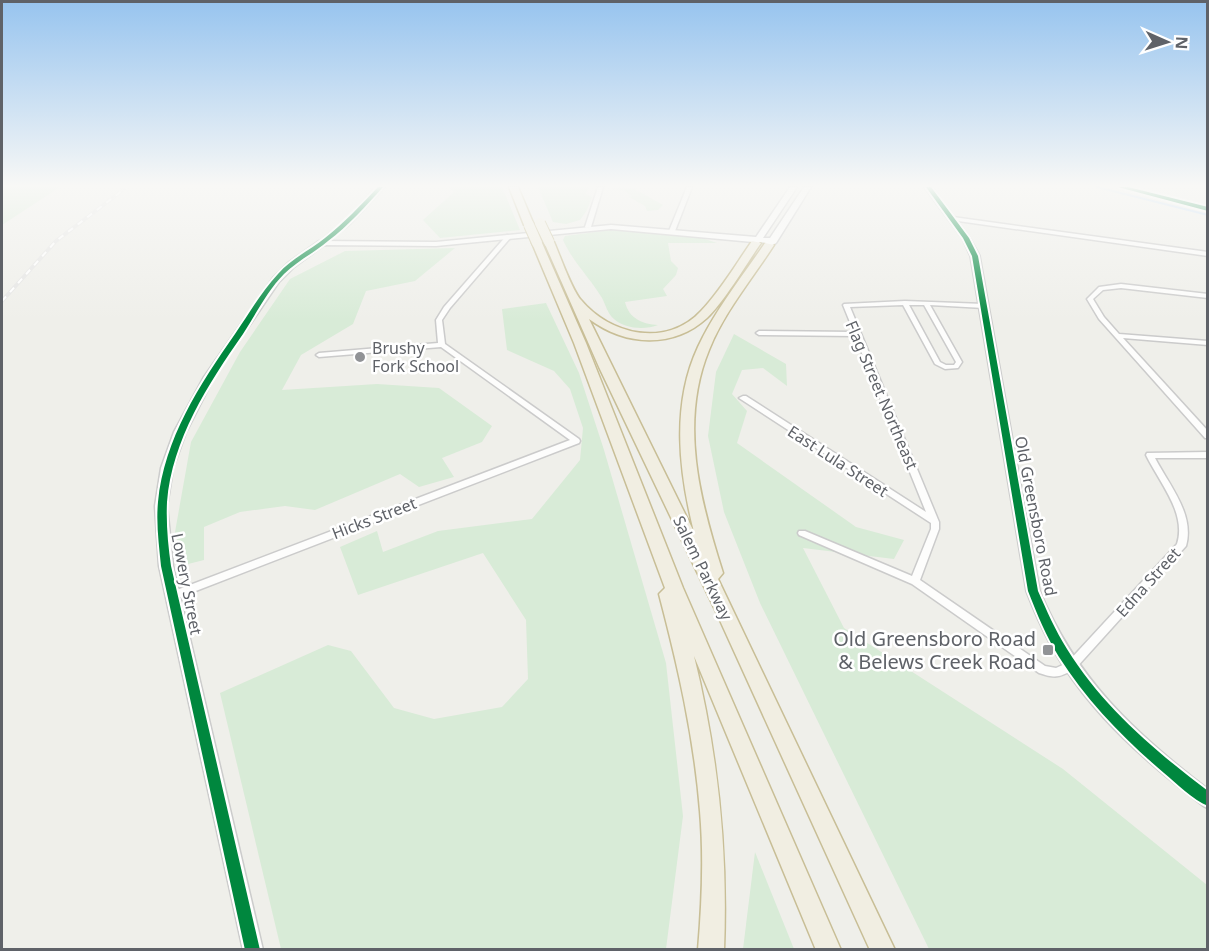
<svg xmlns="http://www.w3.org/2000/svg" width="1209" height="951" font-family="'Noto Sans',sans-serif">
<rect width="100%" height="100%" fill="#efefea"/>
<g fill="#d8ebd7">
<polygon points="2,187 60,187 2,225"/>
<polygon points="448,187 502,187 520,230 440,238 423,220 454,192"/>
<polygon points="538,187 588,187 586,194 592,197 587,210 580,220 566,224 553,222"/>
<polygon points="618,187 633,188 663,205 658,210 647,211 645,206 629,197 632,196 623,190 613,189"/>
<path d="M 611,230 C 644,231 686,231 717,243 L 668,243 L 671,261 L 678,268 L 676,275 L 663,289 L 667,296 L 625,302 C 629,319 643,324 658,325 C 645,330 625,329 614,319 C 607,313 606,305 602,298 C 590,278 573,262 563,240 L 565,236 Z"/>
<polygon points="455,248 415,281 366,291 353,324 301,355 282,390 377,384 439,388 492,426 482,442 442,458 454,477 419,487 400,474 315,510 285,506 240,512 204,527 204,560 184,565 175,532 191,442 240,352 290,279 345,251"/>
<polygon points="546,303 579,373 604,450 666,663 683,816 666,949 281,949 220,693 328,645 351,651 394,708 434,719 502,707 528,679 526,620 483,553 358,595 340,547 377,531 383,552 438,531 532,519 580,460 583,428 570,389 554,371 507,350 502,309"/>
<polygon points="734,334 786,364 787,386 763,368 742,370 732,394 747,411 737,443 856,527 904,540 894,559 803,548 844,628 1063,769 1207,885 1207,949 929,949 760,603 724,512 708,436 716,372"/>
<polygon points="755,852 794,949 743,949"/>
</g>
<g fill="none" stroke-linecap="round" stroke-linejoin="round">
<polyline stroke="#bfdbf9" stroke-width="2" points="1097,187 1208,215"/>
<defs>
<g id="minor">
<polygon points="598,187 603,187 591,227 586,228 585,227"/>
<polygon points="687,187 692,187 675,231 670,232 669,231"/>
<polygon points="953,217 1208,252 1208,256 951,220 951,218"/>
<polygon points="507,235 512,236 450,308 442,320 445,344 579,439 580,441 579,443 175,599 172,600 169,599 167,596 169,593 570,440 441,347 319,357 316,355 319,353 438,343 436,320 444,307"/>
<polygon points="1121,284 1208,294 1208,298 1121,288 1103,290 1093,299 1104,317 1119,334 1208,341 1208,345 1123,338 1208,431 1208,438 1205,438 1099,319 1087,299 1099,287"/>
<path d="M 905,301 L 984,304 L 987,306 L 984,308 L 930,305 L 962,362 L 958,368 L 945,369 L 935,364 L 903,305 L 850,307 L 939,522 L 939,529 L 920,580 L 1045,666 L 1056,668 L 1067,663 L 1177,544 C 1187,513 1159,482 1146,455 L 1147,453 L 1208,452 L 1208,458 L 1155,458 C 1169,485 1195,514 1186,546 L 1075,669 C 1059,677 1057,679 1039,673 L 912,584 L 799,535 L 798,533 L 799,531 L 805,531 L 912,576 L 931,529 L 931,523 L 739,398 L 743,396 L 746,396 L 926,512 L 855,336 L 759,335 L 756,333 L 759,331 L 854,332 L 843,305 L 844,304 ZM 909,305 L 924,305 L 956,362 L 954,365 L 946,365 L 940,362 Z"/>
</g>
<g id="tertiary">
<polygon points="377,187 384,187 350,223 324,244 320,244 320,242 346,221"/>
<path d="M 925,187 L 931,187 L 969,238 L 979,256 L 1039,591 C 1076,679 1133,733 1208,790 L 1208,808 L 1203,805 C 1148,763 1095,717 1059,658 C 1046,637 1036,614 1027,591 L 971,256 L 963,238 Z"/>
</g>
<polygon id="secondary" points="790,187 797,187 763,238 770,238 804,187 811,187 776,243 769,247 765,245 766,243 760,242 756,245 753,245 753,242 611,229 436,246 324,245 294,267 279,282 214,377 186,432 173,468 167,506 173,566 263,950 243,950 159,566 155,506 161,468 174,432 204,377 273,278 288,263 319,241 436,242 611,225 756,237"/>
<g id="motorway">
<polygon points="509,187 518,187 534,225 532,227 524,225"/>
<path d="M 545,240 L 554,242 C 560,256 572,290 581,300 C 610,335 667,348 701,311 C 721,290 736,264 752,241 L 761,243 C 747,263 724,302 707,318 C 673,349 625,346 589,319 L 694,532 C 679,472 671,405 698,347 C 715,310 742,277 765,243 L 774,245 C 752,279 724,312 709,350 C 679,423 700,501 723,573 L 718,579 L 895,950 L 870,950 L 718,616 L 599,367 L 544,242 Z"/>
<path d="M 533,241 L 542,243 L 586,343 L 683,588 L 841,950 L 816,950 L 694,656 C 718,754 728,849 724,950 L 698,950 C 702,903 704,857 700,811 C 694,737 678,666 659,594 L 665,588 L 574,343 L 532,243 Z"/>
</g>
</defs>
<use href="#minor" stroke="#cbcbcb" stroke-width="3"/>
<use href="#tertiary" stroke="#cbcbcb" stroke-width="4"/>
<use href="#secondary" stroke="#ccc" stroke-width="3"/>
<use href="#motorway" stroke="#c8be96" stroke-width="3"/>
<use href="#minor" fill="#fdfdfc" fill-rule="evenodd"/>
<use href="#tertiary" fill="#fdfdfc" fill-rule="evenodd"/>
<use href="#secondary" fill="#fdfdfc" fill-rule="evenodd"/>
<use href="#motorway" fill="#f1eee2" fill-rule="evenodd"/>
<defs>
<polyline id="rail" points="2,301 56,241 127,187"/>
</defs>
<use href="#rail" stroke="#e5e5e4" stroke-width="4"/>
<use href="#rail" stroke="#fff" stroke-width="2" stroke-dasharray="6" stroke-linecap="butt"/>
<defs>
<g id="motorway-bridge">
<polyline points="540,223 549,242"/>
<polyline points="529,225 537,243"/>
</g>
</defs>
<use href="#motorway-bridge" stroke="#c8be96" stroke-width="12" stroke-linecap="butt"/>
<use href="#motorway-bridge" stroke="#f1eee2" stroke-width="10"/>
<defs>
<g id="cycleway">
<path d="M 378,187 L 383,187 C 366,206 348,226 328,241 C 314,253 297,261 284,274 C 267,291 256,314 243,334 C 208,384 172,440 167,502 C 166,524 168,545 171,566 L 260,950 L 245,950 L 161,566 C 159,545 156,524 158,502 C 164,439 200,384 235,334 C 249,314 261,292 278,274 C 291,259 310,250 325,238 C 344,223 361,205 378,187 Z"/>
<path d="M 926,187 L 931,187 L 969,238 L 978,256 L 1038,591 C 1047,611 1055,630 1067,649 C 1102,706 1155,751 1208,791 L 1208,806 C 1193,800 1176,783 1164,773 C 1124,739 1087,701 1059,657 C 1046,636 1037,614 1028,591 L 972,256 L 963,238 Z"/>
<polygon points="1118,187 1128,187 1208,207 1208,211"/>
</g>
</defs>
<use href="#cycleway" stroke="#fff" stroke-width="4"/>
<use href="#cycleway" fill="#00873e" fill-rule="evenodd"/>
</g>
<linearGradient id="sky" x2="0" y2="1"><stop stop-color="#97c4ef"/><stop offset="0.58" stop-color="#f8f8f6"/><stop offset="1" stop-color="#f8f8f6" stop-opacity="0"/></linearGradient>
<rect width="1209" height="320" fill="url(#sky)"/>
<g fill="#919396" stroke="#fff" stroke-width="2">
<circle cx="360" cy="357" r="6"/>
<rect x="1042" y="644" width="12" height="12" rx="3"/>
</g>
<g text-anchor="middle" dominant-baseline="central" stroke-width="5" stroke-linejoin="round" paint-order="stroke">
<g font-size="16" fill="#5f6268" stroke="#fff" text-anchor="start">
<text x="372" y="348">Brushy<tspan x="372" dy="18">Fork School</tspan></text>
</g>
<g font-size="16" fill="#5f6268" stroke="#fff">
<text transform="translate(882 395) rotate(67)">Flag Street Northeast</text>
<text transform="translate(838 461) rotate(33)">East Lula Street</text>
<text transform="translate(1036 516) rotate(79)">Old Greensboro Road</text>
<text transform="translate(374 518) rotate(-21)">Hicks Street</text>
<text transform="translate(703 568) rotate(64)">Salem Parkway</text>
<text transform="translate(1148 582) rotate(-48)">Edna Street</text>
<text transform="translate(187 584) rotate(79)">Lowery Street</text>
</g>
<g font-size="20" fill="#5f6268" stroke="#fff" text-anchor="end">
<text x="1036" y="638">Old Greensboro Road<tspan x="1036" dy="23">&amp; Belews Creek Road</tspan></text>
</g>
</g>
<rect width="1209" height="951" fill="none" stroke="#5f6268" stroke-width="6"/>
<g transform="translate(1167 42) rotate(93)" stroke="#ffffff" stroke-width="4.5" paint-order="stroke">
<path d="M0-4.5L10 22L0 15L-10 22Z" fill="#5f6268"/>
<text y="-9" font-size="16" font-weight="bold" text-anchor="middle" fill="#5f6268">N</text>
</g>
</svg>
